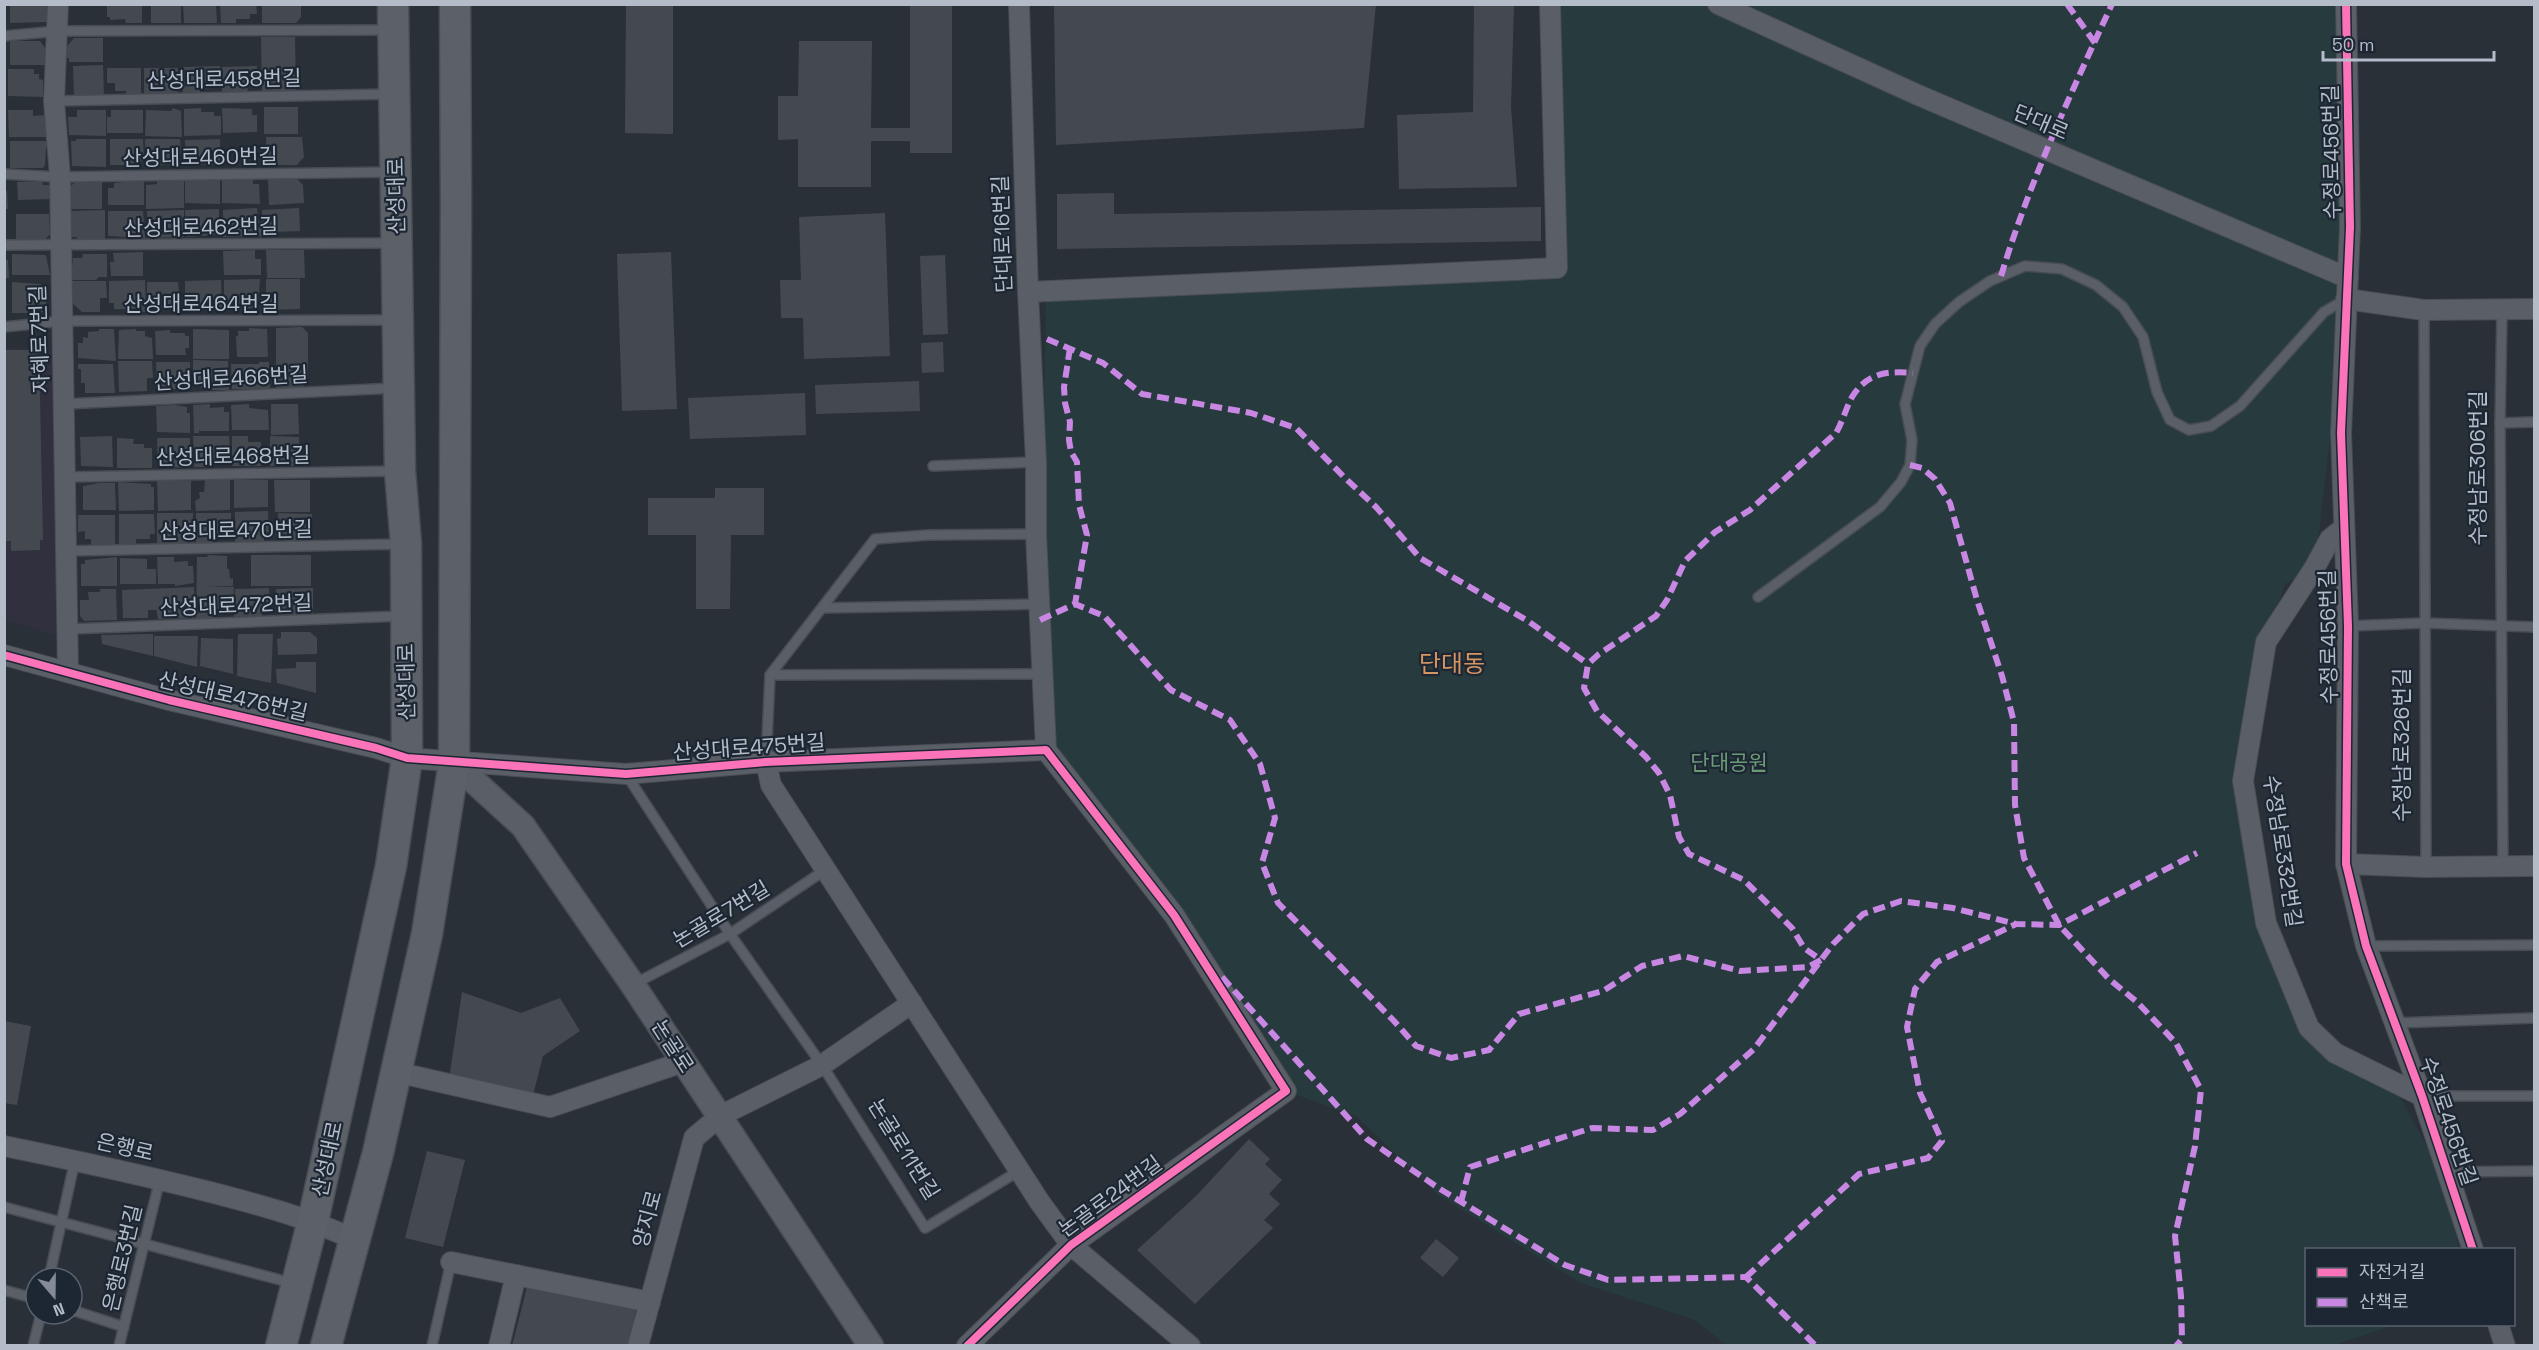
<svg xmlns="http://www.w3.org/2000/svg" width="2539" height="1350" font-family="'Space Grotesk','Noto Sans KR',sans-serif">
<rect width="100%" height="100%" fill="#2a3038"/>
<polygon fill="#31303e" points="4,348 65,349 68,639 5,620"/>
<polygon fill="#273a3e" points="1551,5 2347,5 2346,299 2315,567 2285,584 2266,642 2243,781 2266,923 2309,1028 2396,1089 2445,1180 2459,1249 2306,1250 2306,1324 2394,1325 2334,1345 1726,1345 1695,1320 1581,1283 1438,1195 1357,1117 1286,1091 1046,750 1040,620 1046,300 1564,276"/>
<g fill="#444950">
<polygon points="10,4 47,4 47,22 10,23"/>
<polygon points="107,4 142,4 142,23 126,23 125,19 110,20 110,17 107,17"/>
<rect x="151" y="4" width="30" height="19"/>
<polygon points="183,4 216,4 217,23 184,23"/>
<polygon points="220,4 256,4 257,14 250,14 250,19 236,19 236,23 221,23"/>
<polygon points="262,4 301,4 301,17 296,23 262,23"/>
<polygon points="626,4 673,4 673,134 625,133"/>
<polygon points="910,4 952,4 952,153 910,153 910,141 871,141 871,187 798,187 798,139 778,140 778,96 798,96 799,41 872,41 871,128 910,128"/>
<polygon points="1054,4 1376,4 1364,128 1056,145"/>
<polygon points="1474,5 1514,5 1511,107 1517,187 1399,189 1397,115 1473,112"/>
<polygon points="261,37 295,37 296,92 262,93"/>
<polygon points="74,38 103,38 103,62 69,62 69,58 67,58 67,46"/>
<polygon points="10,41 40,41 46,49 47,65 10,65"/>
<polygon points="103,65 104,96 74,96 73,66"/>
<polygon points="220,66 220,82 213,83 213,88 200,89 200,94 183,94 183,67"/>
<polygon points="257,66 257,85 247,85 248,93 222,93 222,67"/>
<polygon points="107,68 141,68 141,95 126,95 126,91 115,91 115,83 107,83"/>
<polygon points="144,68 178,68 178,94 144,93"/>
<polygon points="8,69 34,69 34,74 39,74 39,79 43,80 43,97 8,96"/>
<rect x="264" y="107" width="34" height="27"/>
<polygon points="173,108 181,111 182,137 145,136 146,110 171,111"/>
<polygon points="201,108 201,112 214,112 214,116 221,116 221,135 184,136 184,109"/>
<polygon points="222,108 252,109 252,115 257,115 257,132 223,133"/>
<polygon points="8,110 33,110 33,116 46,115 46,137 9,137"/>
<polygon points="77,110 106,110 106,136 69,135 68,117 77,117"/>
<polygon points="111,110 143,110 143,133 107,133 107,117 111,117"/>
<polygon points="266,137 302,137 304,157 297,165 267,165"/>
<polygon points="76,139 106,139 106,167 72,166 71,141 76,141"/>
<polygon points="110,139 143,139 144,161 135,161 135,165 110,165"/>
<polygon points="145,139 180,139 181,154 173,154 172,164 146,167"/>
<polygon points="220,139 220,165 193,164 193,162 186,162 185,140"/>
<polygon points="10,141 49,141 48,148 46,148 45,165 43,168 10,168"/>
<polygon points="296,178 303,185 304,203 269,205 268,179"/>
<polygon points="222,179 253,180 253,184 259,184 260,204 222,203"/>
<polygon points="144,180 144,205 108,205 108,188 114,188 114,183"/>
<polygon points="185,180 220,180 220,204 185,203"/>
<polygon points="42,181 43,185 51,185 52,199 18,200 17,182"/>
<polygon points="76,181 102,181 102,209 70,209 70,187"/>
<polygon points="157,181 184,181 184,208 146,209 146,185 157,184"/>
<polygon points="4,191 7,191 8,209 4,209"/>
<polygon points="1114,193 1114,214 1541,207 1541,241 1057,249 1057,194"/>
<polygon points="257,208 259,222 262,222 262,210 299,208 300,231 274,232 274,236 223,237 223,210"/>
<polygon points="219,209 219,230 216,230 216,235 186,237 185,210"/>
<polygon points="105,210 105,239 77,239 77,237 70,237 69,211"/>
<polygon points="184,210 184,237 147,238 147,211"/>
<polygon points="108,211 143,211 145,238 108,236"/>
<polygon points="885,213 890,356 804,359 803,318 781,318 780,280 801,280 799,217"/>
<polygon points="16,214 49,214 50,234 45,240 16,239"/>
<polygon points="255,250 255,259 261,259 261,275 224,275 223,251"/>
<polygon points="266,250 304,250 305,278 267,278"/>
<polygon points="143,252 143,276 111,276 110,262 114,262 113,253"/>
<polygon points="671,252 677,409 622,411 617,254"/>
<polygon points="12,254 46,255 50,275 12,275"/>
<polygon points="83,254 107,254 107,277 99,277 96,280 71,280 73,258 82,258"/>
<polygon points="945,255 948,334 923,335 920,256"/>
<polygon points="4,260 8,260 9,278 4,278"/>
<polygon points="260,279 258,308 224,310 224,280"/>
<polygon points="266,279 300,279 300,309 266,310"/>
<polygon points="145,280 146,312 125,312 125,309 114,309 114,303 109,303 109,281"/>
<polygon points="221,280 222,310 205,310 204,307 185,307 185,281"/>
<polygon points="71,281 106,281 107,298 100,298 100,312 82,312 71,302"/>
<polygon points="12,282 41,284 41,292 46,292 46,310 41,313 12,313"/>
<polygon points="147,282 178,282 181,309 147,309"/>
<polygon points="302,327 308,333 308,380 305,380 303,390 276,389 276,328"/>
<polygon points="249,328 267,329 268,357 237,357 236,336 238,336 238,331 249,331"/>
<polygon points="99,329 114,329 116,361 78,358 78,343 83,343 83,337 88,338 88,332 99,331"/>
<polygon points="136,329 136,331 145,331 145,336 152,338 153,359 118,359 119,330"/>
<polygon points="193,329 229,330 229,359 193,359"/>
<polygon points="170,330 170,333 185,333 185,336 189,336 189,348 185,348 186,355 156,355 155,331"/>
<polygon points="943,342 944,372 922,373 921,343"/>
<polygon points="4,350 39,350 43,540 40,540 40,550 11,551 11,541 4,541"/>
<polygon points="193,360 228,361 229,390 211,390 211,388 201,388 201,384 193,384"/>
<polygon points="118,361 152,361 153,378 147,378 147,391 119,392"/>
<polygon points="156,362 190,362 190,381 185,382 185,388 157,391"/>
<polygon points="259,362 269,362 270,390 232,389 231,364 259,364"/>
<polygon points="78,364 113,364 115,393 85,393 85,383 81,383 81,369 78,369"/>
<polygon points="919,381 920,411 816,414 815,385"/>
<polygon points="805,393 806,435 690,439 688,398"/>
<polygon points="210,404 210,408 224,407 224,412 229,412 229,431 199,431 199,433 194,433 193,405"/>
<polygon points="249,404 249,408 268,410 269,430 232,430 231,405"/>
<polygon points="271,404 298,404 299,434 271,435"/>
<polygon points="175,405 187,407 187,413 190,413 190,433 157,432 156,406"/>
<polygon points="112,436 113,467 81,466 80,437"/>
<polygon points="193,436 229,436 231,459 212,461 213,467 194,467"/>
<polygon points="232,436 248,436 248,442 261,442 261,466 232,466"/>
<polygon points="270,436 299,437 300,466 270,466"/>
<polygon points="117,438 134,439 133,444 144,444 144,448 152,448 152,468 117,468"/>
<polygon points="157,438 190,438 190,467 158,468"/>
<polygon points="205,480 230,480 230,510 196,511 195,501 200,498 199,492 204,492"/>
<polygon points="234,480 268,480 268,507 234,508"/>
<polygon points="274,480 310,480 310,512 275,512"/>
<polygon points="157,481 191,481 191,510 158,511"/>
<polygon points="118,482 151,484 151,487 154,487 154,510 119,511"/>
<polygon points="99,483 115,483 116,510 83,510 83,486"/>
<polygon points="715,488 764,488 764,535 731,535 730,609 696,609 696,535 648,535 648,498 715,498"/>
<polygon points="268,511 269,532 264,532 264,542 235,543 235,512"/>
<rect x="157" y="513" width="36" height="30"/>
<polygon points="196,513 231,513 231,534 225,534 225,539 214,539 214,543 196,544"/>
<polygon points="278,513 312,514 312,543 278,542"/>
<polygon points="119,514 154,514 155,534 150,534 150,539 136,539 136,544 119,544"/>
<polygon points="78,515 115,515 115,545 91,545 91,539 85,539 85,531 78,532"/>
<polygon points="208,555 227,556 227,569 229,569 230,579 233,578 233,586 206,587 234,587 233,608 228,608 228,614 215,614 215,618 196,618 197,557 207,557"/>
<rect x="251" y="555" width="60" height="31"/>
<polygon points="117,557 117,586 81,586 81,564 85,564 85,560"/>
<polygon points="157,557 174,557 174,562 188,561 188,566 193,566 194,583 175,586 175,584 158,584"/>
<polygon points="120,558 147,559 147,569 156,569 156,584 120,584"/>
<polygon points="194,587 195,618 158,619 156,608 156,610 148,610 148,618 123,618 122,590"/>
<polygon points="269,588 270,612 262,612 262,616 234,617 235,589"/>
<polygon points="313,588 313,617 277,617 276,589"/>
<polygon points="100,589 116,589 117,620 84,621 80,616 80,600 89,600 88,592 100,592"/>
<polygon points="281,632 310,632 317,638 317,654 278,655 277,639 281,638"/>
<polygon points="153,634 153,656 102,644 101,635"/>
<polygon points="238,634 273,634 271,683 237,676"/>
<polygon points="154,636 198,636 197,667 154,656"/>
<polygon points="201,638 233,639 233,674 200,666"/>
<polygon points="296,662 316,662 316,693 277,683 276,669 296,668"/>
<polygon points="462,992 521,1013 560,998 580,1031 543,1056 533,1095 449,1079"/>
<polygon points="4,1021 31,1026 17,1105 4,1103"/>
<polygon points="1249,1139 1270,1159 1265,1164 1282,1180 1269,1194 1280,1204 1264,1220 1273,1228 1195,1304 1137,1250 1196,1196"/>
<polygon points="427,1151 465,1160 443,1247 405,1238"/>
<polygon points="1436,1239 1459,1258 1443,1277 1420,1258"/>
<polygon points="528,1283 636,1310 628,1346 512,1346"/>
</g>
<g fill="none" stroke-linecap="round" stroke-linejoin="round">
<defs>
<g id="service">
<polyline points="4,36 58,31 389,30"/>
<polyline points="54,101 391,94"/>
<polyline points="4,174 60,177 391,172"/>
<polyline points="4,245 392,243"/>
<polyline points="2424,310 2426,867"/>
<polyline points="2502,310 2500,423 2503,866"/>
<polyline points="4,327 62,321 393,320"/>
<polyline points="65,404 396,388"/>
<polyline points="2500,423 2534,422"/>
<polyline points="933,466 1036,462"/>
<polyline points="66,477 398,471"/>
<polyline points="67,551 403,544"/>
<polyline points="1758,597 1880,507 1901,482 1910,465 1912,440 1905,404 1920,346 1935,324 1959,302 1990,281 2025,266 2062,269 2096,285 2123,307 2143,337 2157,392 2170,420 2189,430 2211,426 2240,406 2324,312 2346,299"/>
<polyline points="822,608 1039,604"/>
<polyline points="2348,626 2424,623 2534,627"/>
<polyline points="69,629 402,616"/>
<polyline points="770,675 1041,674"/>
<polyline points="766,762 770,675 875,539 928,535 1036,534"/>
<polyline points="626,774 730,934 822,1065 925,1228 1019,1171"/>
<polyline points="2366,946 2534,945"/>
<polyline points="634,984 730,934 825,870"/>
<polyline points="2396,1023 2534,1018"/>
<polyline points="2422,1096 2534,1096"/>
<polyline points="2447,1172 2534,1171"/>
<polyline points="4,1207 292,1283"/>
<polyline points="49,1278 75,1160"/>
<polyline points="4,1290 36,1299"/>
<polyline points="72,1310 124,1327"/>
<polyline points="33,1346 41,1314"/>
<polyline points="119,1346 160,1179"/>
<polyline points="432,1346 451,1262"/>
</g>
<g id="minor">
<polyline points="58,4 54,101 60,177 68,672"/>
<polyline points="1019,4 1028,292 1036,462 1036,534 1046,750"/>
<polyline points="1718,4 1918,95 2348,278"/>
<polyline points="2346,4 2350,227 2341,433 2348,626 2346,864 2366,946 2422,1096 2473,1250"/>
<polyline points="1028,292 1557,268 1550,4"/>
<polyline points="2346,299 2424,310 2534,309"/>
<polyline points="2344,528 2330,539 2315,567 2266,642 2243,781 2266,923 2309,1028 2335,1053 2422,1096"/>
<polyline points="4,655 169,700 376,748 407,758 626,774 766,762 1046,750"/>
<polyline points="766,762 771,785 1039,1201 1071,1245 1190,1346"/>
<polyline points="2346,864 2426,867 2534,866"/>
<polyline points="396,1072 550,1107 683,1062"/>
<path d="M 4,1146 C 73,1160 142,1175 210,1192 C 260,1205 306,1217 353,1239"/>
<polyline points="451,1262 650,1302"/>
<polyline points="2498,1324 2505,1346"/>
<polyline points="499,1346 516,1275"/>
<polyline points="638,1346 694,1138 720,1116 822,1065 912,1003"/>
<polyline points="967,1346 1071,1245 1286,1091 1174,915 1046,750"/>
</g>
<polyline id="tertiary" points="454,763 523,826 633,985 871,1346"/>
<g id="primary">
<polyline points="281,1346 313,1221 391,866 407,758 406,544 400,471 393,4"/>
<polyline points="326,1346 378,1153 427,934 454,763 456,202 455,4"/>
</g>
</defs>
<use href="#service" stroke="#484c53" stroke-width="12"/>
<use href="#minor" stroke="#484c53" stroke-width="22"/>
<use href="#tertiary" stroke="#484c53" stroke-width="27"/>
<use href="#primary" stroke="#484c55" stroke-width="33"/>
<use href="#service" stroke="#5a5e66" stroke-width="9"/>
<use href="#minor" stroke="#5a5e66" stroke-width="20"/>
<use href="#tertiary" stroke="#5a5e66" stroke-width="24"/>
<use href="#primary" stroke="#5c6168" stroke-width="30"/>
<g stroke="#c787e3" stroke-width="6" stroke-dasharray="12 6" stroke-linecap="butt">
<polyline points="2067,4 2095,43"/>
<path d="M 2001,276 C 2029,183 2071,93 2112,4"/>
<polyline points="1047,339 1103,363 1142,394 1251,413 1296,428 1344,477 1376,507 1420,558 1528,621 1588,664"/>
<polyline points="1070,348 1064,387 1065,403 1070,422 1069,440 1071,452 1077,462 1079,505 1087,535 1075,604"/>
<polyline points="1910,465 1922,468 1935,479 1950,503 1977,600 2002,676 2014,722 2015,805 2024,858 2059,925 2109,979 2137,1002 2176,1043 2201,1090 2195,1146 2175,1236 2181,1296 2182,1339 2176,1346"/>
<path d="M 1040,620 L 1075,604 L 1104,616 L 1171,690 L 1230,720 L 1260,764 L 1275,818 L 1262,863 L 1278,903 L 1394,1021 L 1416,1046 L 1451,1058 L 1489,1050 L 1519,1014 L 1603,991 L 1642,966 L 1683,956 L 1740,971 L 1808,967 L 1821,960 L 1804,948 L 1792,928 L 1744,880 L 1689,854 L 1679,837 L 1670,795 L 1659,773 L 1646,757 L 1597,711 L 1584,688 L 1588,664 L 1599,654 L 1656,616 L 1667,600 L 1685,561 L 1715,532 L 1750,510 L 1836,433 C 1843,421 1848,402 1854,394 C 1869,372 1889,371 1913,373"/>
<polyline points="1222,977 1367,1139 1440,1189 1565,1265 1608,1280 1746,1277 1816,1346"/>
<polyline points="1461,1202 1470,1167 1592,1128 1653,1130 1680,1114 1754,1049 1833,944 1863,914 1901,901 1953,908 2016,924 2059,925 2197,853"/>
<polyline points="1746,1277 1859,1174 1928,1158 1942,1141 1920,1093 1907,1027 1915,989 1937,962 2016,924"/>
</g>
<defs>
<g id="cycleway">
<polyline points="2346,4 2350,227 2341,433 2348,626 2346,864 2366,946 2422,1096 2473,1250"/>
<polyline points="4,655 169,700 376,748 407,758 626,774 766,762 1046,750 1174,915 1286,1091 1071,1245 967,1346"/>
</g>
</defs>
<use href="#cycleway" stroke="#1d2633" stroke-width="11"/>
<use href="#cycleway" stroke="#fb73b8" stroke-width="8"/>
</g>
<g text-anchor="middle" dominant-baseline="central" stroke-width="4.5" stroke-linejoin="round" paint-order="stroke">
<g font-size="21" fill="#b4bcc9" stroke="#1d2633">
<text transform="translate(224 79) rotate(-1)">산성대로458번길</text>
<text transform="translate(2041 122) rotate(23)">단대로</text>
<text transform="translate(2331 152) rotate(-91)">수정로456번길</text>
<text transform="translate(200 157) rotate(-1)">산성대로460번길</text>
<text transform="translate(396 196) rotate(-91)">산성대로</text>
<text transform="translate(201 227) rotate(-1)">산성대로462번길</text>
<text transform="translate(1002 234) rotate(-92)">단대로16번길</text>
<text x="201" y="303">산성대로464번길</text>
<text transform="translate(39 339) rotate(-92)">자혜로7번길</text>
<text transform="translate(231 378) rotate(-3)">산성대로466번길</text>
<text transform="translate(233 456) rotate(-1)">산성대로468번길</text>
<text transform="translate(2477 468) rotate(-90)">수정남로306번길</text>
<text transform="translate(236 530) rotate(-1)">산성대로470번길</text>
<text transform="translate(236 605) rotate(-2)">산성대로472번길</text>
<text transform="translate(2328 637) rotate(-91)">수정로456번길</text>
<text transform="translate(406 682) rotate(-91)">산성대로</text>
<text transform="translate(233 696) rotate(13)">산성대로476번길</text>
<text transform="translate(2401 745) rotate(-90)">수정남로326번길</text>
<text transform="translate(749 747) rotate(-4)">산성대로475번길</text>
<text transform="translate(2283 851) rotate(81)">수정남로332번길</text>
<text transform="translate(721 914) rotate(-31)">논골로7번길</text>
<text transform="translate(673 1046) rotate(57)">논골로</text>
<text transform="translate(2449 1121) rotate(71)">수정로456번길</text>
<text transform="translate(125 1147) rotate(13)">은행로</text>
<text transform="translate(904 1149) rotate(58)">논골로11번길</text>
<text transform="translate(327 1159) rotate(-78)">산성대로</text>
<text transform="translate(1110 1196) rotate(-36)">논골로24번길</text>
<text transform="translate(647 1219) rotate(-75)">양지로</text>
<text transform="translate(122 1258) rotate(-77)">은행로3번길</text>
</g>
<g font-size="21" fill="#6b9a76" stroke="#1d2633">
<text x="1729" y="762">단대공원</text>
</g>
<g font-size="24" fill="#d59563" stroke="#1d2633">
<text x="1452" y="663">단대동</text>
</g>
</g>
<rect width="2539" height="1350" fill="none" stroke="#b4bcc9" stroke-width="12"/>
<rect x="2305" y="1248" width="210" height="78" fill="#1d2633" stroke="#59626f" stroke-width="1.5"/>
<rect x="2317" y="1268" width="30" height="9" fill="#fb73b8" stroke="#59626f" stroke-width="1.5"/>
<text x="2359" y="1278" font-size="18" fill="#b4bcc9">자전거길</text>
<rect x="2317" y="1298" width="30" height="9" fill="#c787e3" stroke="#59626f" stroke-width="1.5"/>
<text x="2359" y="1308" font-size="18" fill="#b4bcc9">산책로</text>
<g transform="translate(54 1296) rotate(160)"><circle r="28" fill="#1d2633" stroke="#59626f" stroke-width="1.5"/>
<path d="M0-4.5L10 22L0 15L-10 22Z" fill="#848b96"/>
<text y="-9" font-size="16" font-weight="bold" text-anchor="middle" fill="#b4bcc9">N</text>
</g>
<path d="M2323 51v9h171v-9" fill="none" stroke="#b4bcc9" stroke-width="3"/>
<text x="2332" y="51" font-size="18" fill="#b4bcc9" stroke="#1d2633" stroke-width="4.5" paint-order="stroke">50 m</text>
</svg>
